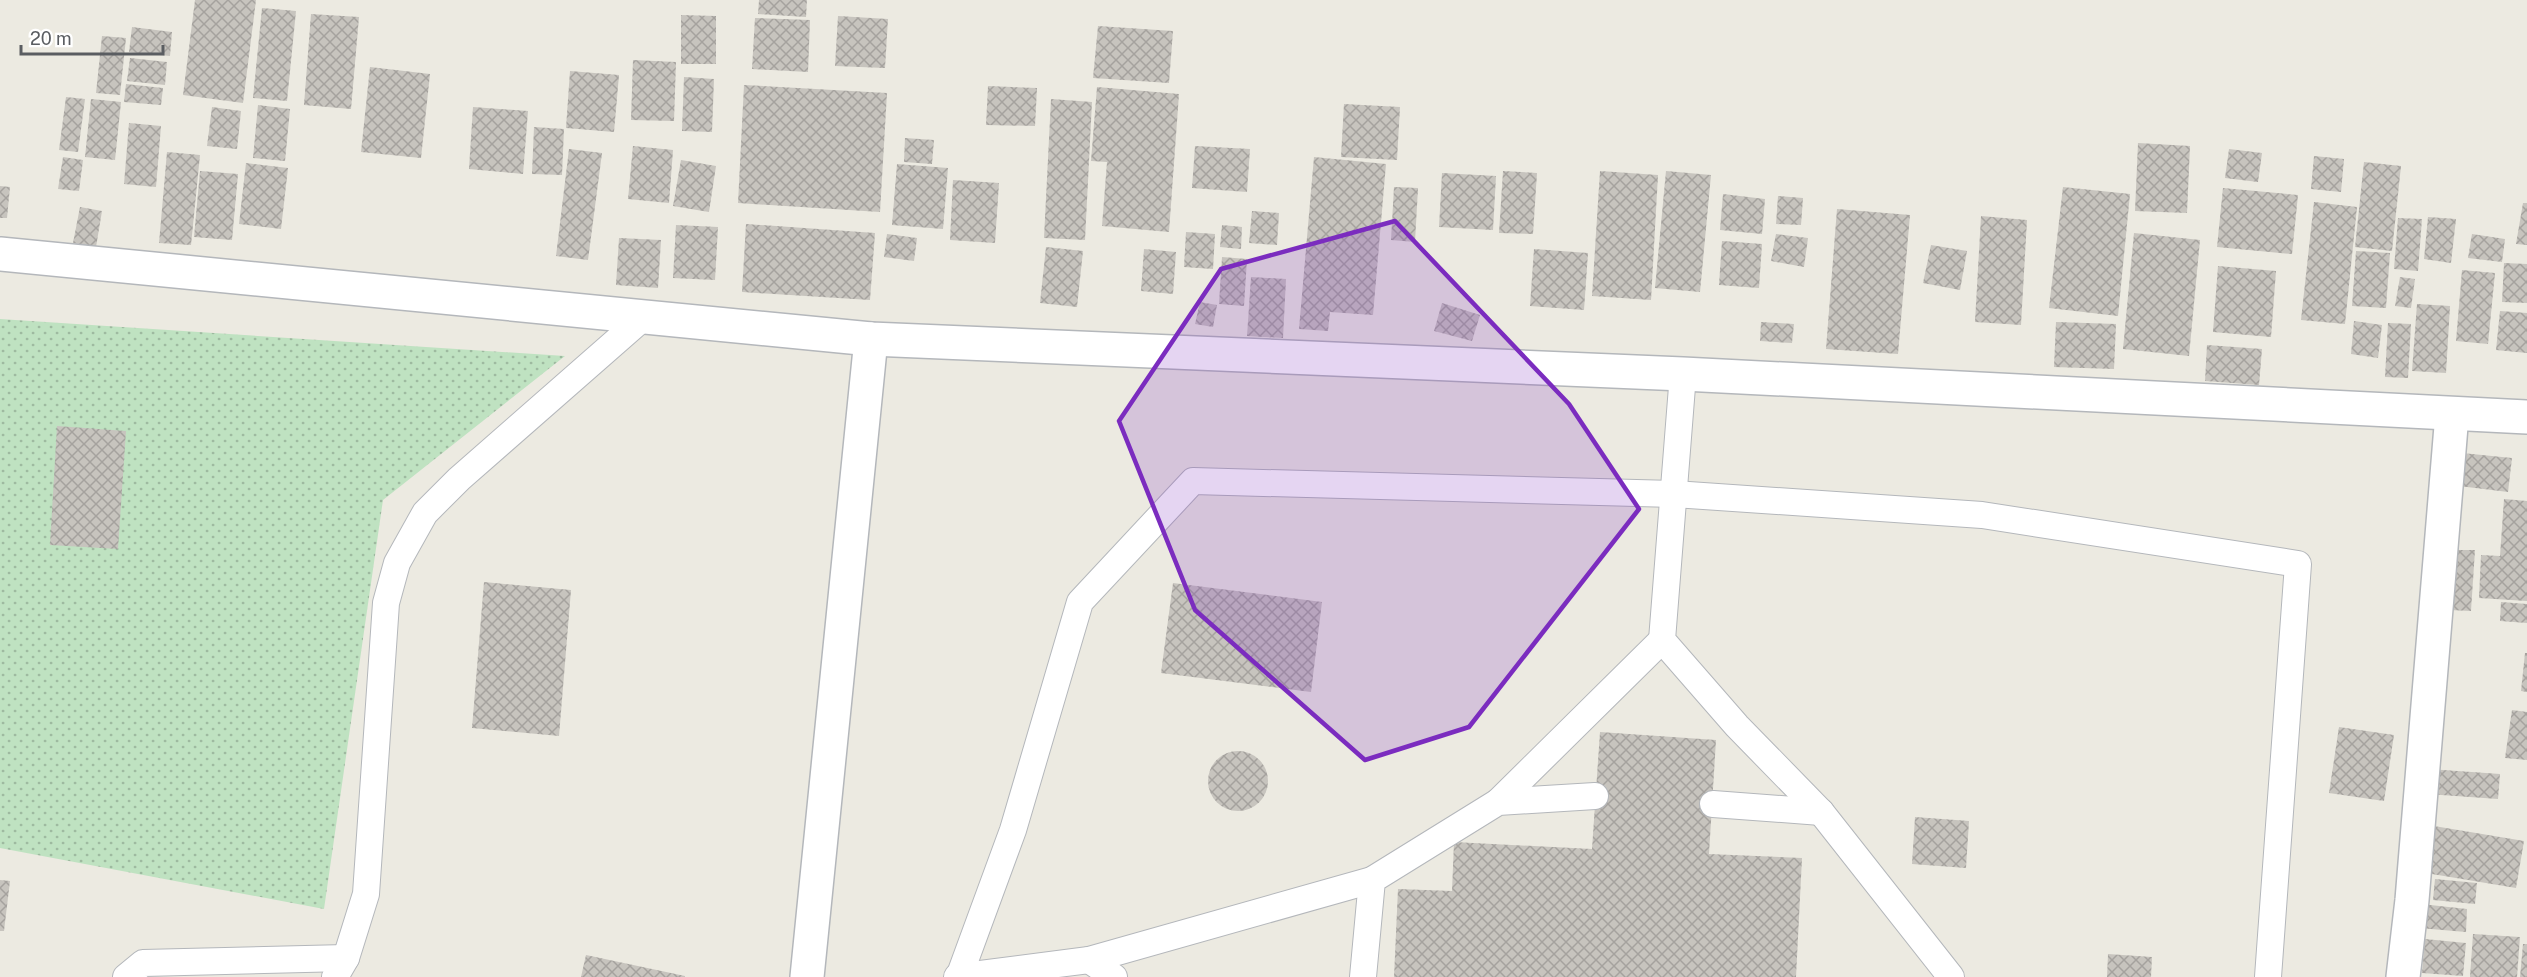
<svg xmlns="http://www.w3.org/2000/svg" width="2527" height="977" font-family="'Public Sans',sans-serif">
<defs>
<pattern id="park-dots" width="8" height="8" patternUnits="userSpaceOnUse" patternTransform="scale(1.5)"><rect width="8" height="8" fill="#bfe2c1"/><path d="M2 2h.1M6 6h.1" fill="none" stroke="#9ebaa0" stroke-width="1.8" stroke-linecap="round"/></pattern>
<pattern id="building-cross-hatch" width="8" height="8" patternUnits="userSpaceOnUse" patternTransform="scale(1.5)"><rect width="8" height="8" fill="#c7c4be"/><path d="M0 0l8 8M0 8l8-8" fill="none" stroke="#a5a29e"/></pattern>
</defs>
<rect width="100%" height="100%" fill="#eceae1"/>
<polygon fill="url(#park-dots)" points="0,319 565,356 383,500 324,909 0,848"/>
<g fill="url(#building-cross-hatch)">
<polygon points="195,0 256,0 243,103 183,95"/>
<polygon points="759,0 807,0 806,17 758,14"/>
<polygon points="262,8 296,11 287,101 253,98"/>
<polygon points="311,14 359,17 351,109 304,105"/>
<polygon points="681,15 716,16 716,64 681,64"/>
<polygon points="838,16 888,19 885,68 835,66"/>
<polygon points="755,18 810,20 808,72 752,69"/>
<polygon points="1098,26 1173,31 1169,83 1093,78"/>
<polygon points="132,27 172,32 170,56 129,52"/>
<polygon points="102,36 126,38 120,95 96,93"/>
<polygon points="130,58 167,62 165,85 127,81"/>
<polygon points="633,60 676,62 674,121 631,120"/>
<polygon points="370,67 430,74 421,158 361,152"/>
<polygon points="570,71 619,75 614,132 566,128"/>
<polygon points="684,77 714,79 712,132 682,131"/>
<polygon points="126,84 163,88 161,105 124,102"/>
<polygon points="744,85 887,93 880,212 738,203"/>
<polygon points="988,86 1037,88 1035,126 986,125"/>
<polygon points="1097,87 1179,94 1169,232 1102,226 1107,162 1091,161"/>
<polygon points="66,97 85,99 78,152 59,150"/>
<polygon points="91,99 121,102 115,160 85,157"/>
<polygon points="1051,99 1092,102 1085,240 1044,238"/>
<polygon points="1344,104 1400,107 1397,160 1341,157"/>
<polygon points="258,105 290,109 285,161 253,158"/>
<polygon points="212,107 241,111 237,149 207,146"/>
<polygon points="473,107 528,111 523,174 469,169"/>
<polygon points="129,123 161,126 156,187 124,184"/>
<polygon points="534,127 564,129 562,175 532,174"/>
<polygon points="905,138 934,140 932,164 904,162"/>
<polygon points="2138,143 2190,146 2187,213 2135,211"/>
<polygon points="633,146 673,150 669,203 628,199"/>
<polygon points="1195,146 1250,149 1247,192 1192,188"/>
<polygon points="569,149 602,153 588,260 556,256"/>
<polygon points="2229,149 2262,153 2258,182 2225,178"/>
<polygon points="167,152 200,155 191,245 159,243"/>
<polygon points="2314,156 2344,159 2341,192 2311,189"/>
<polygon points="63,157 83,160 79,191 58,189"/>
<polygon points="1314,157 1386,164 1373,315 1330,312 1328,331 1299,329"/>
<polygon points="681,160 716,166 709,212 673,206"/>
<polygon points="2364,162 2401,166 2392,251 2355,247"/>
<polygon points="246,163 288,168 281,229 239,224"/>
<polygon points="897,164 948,168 943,229 892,225"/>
<polygon points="200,171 238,174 232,240 194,237"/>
<polygon points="1503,171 1537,173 1533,234 1499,233"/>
<polygon points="1600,171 1658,175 1651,300 1592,296"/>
<polygon points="1666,171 1711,175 1700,292 1655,288"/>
<polygon points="1442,173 1496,176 1493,230 1439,227"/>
<polygon points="953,180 999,183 995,243 950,240"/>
<polygon points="0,186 10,187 7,218 0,218"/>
<polygon points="1394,187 1418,188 1415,242 1391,240"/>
<polygon points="2063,187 2130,194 2118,316 2049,308"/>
<polygon points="2223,188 2298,195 2292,254 2217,247"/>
<polygon points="1723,194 1765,199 1762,234 1720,230"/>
<polygon points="1778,196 1803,198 1801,225 1776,224"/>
<polygon points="2314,202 2357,207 2345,324 2301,320"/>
<polygon points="2523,203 2527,203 2527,245 2516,244"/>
<polygon points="80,207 102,211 96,247 73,243"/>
<polygon points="1837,209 1910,215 1898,354 1826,349"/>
<polygon points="1252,211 1279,213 1277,245 1249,243"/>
<polygon points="1981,216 2027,220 2021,325 1975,322"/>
<polygon points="2428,217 2456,219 2451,263 2424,259"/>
<polygon points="2398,218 2422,219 2418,271 2394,269"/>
<polygon points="746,224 875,233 870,300 742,292"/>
<polygon points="676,225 718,227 715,280 673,278"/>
<polygon points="1222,225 1242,227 1241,249 1220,247"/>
<polygon points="1186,232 1215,234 1213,269 1184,267"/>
<polygon points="2134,233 2200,240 2189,356 2123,349"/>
<polygon points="887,234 917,238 914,261 884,257"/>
<polygon points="1776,234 1808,238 1804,267 1771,261"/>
<polygon points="2472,234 2505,239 2502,262 2468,258"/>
<polygon points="619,238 661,240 658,288 616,285"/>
<polygon points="1722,241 1762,244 1759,288 1719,285"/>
<polygon points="1931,245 1967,251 1960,290 1923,283"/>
<polygon points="1046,247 1083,251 1077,307 1040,303"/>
<polygon points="1144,249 1176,252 1173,294 1141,291"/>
<polygon points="1534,249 1588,253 1584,310 1530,306"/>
<polygon points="2356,251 2390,253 2386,308 2352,306"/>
<polygon points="1222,257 1247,259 1244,306 1219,304"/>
<polygon points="2504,263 2527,264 2527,303 2502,302"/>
<polygon points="2218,266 2276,271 2271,337 2213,332"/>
<polygon points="2462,270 2495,273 2488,344 2456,341"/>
<polygon points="1251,277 1286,279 1283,338 1247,336"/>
<polygon points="2400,277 2415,279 2411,308 2395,306"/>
<polygon points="1200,302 1217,305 1213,327 1195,324"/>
<polygon points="1442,303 1480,315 1472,341 1434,331"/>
<polygon points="2417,304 2450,306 2446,373 2412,371"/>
<polygon points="2500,311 2527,313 2527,353 2496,350"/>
<polygon points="2354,321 2382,325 2378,358 2351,354"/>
<polygon points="1761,322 1794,324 1792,343 1760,341"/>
<polygon points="2056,322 2116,324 2114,369 2054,367"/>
<polygon points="2388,323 2411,324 2408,378 2385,377"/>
<polygon points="2207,345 2262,349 2259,385 2205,381"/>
<polygon points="57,426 126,431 118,549 50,545"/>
<polygon points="2462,453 2512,458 2508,492 2459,486"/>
<polygon points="2504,499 2527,501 2527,601 2479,598 2481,555 2500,556"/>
<polygon points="2453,550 2475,550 2471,611 2449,610"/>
<polygon points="484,582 571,590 559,736 472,728"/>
<polygon points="1173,583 1322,602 1311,692 1161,673"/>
<polygon points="2501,602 2527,604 2527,623 2500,621"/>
<polygon points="2525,653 2527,653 2527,692 2521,691"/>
<polygon points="2512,710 2527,712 2527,760 2505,758"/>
<polygon points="2339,727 2394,735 2384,801 2329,793"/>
<polygon points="1600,732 1716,740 1709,854 1802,858 1796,977 1394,977 1398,889 1452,891 1454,842 1592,849"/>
<circle cx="1238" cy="781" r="30"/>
<polygon points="2429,769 2500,774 2498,799 2427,794"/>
<polygon points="1915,817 1969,821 1966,868 1912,864"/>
<polygon points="2428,825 2524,841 2516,888 2420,872"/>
<polygon points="2435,879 2477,883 2475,904 2433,900"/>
<polygon points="0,880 10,881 4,931 0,931"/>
<polygon points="2421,904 2467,909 2466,932 2419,928"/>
<polygon points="2473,934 2520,937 2517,977 2470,977"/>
<polygon points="2425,939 2466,943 2463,976 2422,973"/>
<polygon points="2523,944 2527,944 2527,977 2520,977"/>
<polygon points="2108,954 2152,957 2151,977 2107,977"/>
<polygon points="586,955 685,976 685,977 581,977"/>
</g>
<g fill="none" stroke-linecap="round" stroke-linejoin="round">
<defs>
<g id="service">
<polyline points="1683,374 1662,640 1737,726 1821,812 1951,977"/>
<polyline points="1498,802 1662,640"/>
<polyline points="1713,804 1821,812"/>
<polyline points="1089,960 1114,977"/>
<polyline points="126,977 143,963 346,958"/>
<polyline points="335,977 346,958 366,894 386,603 397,563 425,513 459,479 645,316"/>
<polyline points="957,977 1089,960 1372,880"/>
<polyline points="959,977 1013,830 1080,602 1193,481 1674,494 1982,515 2298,564 2268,977"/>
<polyline points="1363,977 1372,880 1498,802 1595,796"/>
</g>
<g id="minor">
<polyline points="0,254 871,339 1683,374 2527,417"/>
<polyline points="807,977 871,339"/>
<polyline points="2403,977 2412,900 2452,414"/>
</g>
</defs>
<use href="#service" stroke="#b4b7bb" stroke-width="28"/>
<use href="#minor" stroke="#b4b7bb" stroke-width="36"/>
<use href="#service" stroke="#fff" stroke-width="26"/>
<use href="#minor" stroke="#fff" stroke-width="33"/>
</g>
<path fill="#7b2cbf" fill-opacity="0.2" stroke="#7b2cbf" stroke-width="4.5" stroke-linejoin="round" d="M 1395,221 L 1569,404 L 1639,509 L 1469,727 L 1365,760 L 1195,610 L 1119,421 L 1221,269 Z"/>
<path d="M21 45v9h142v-9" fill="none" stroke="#5a5d61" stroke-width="3"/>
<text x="30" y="45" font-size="18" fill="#5a5d61" stroke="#ffffff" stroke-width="4.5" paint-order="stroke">20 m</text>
</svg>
